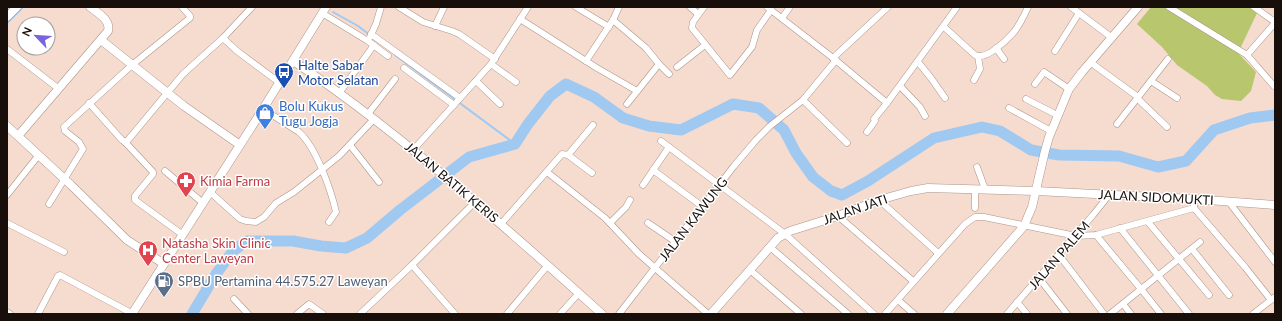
<svg xmlns="http://www.w3.org/2000/svg" width="1282" height="321" font-family="Lato,sans-serif">
<rect width="100%" height="100%" fill="#f6dbcf"/>
<polygon fill="#b8c66d" points="1151,7 1249,7 1257,13 1238,53 1256,72 1251,91 1241,101 1222,99 1215,95 1207,86 1177,65 1162,47 1137,24"/>
<g fill="none" stroke-linecap="round" stroke-linejoin="round">
<g stroke="#a0c9f1" stroke-width="2">
<polyline points="333,12 358,26 370,35"/>
<polyline points="7,23 23,7"/>
<polyline points="395,55 515,144"/>
</g>
<polyline stroke="#a0c9f1" stroke-width="11" points="192,314 216,274 233,251 247,241 293,241 321,246 346,248 367,238 400,210 469,157 515,144 528,124 550,96 566,84 594,97 623,118 649,126 681,130 733,104 759,108 784,130 796,153 813,177 831,191 842,195 868,181 934,138 982,127 1000,131 1031,150 1059,155 1119,156 1158,167 1186,161 1214,130 1250,118 1275,115"/>
<defs>
<g id="street">
<polyline points="399,7 423,22 452,31 459,34 495,59"/>
<polyline points="576,7 609,27"/>
<polyline points="690,7 698,14"/>
<polyline points="704,7 693,22 692,28 730,75 752,47 757,30 771,10"/>
<polyline points="767,7 833,58 887,103 957,7"/>
<polyline points="1071,7 1111,37"/>
<polyline points="1169,7 1247,55 1274,86"/>
<polyline points="1254,7 1275,22"/>
<polyline points="322,13 368,41 388,56"/>
<polyline points="782,18 790,7"/>
<polyline points="520,19 597,68 637,91"/>
<polyline points="613,20 646,48 659,64 627,104"/>
<polyline points="435,26 444,7"/>
<path d="M 944,27 L 975,55 C 986,61 1007,40 1014,32 C 1020,24 1024,16 1028,7"/>
<polyline points="371,34 460,98"/>
<polyline points="370,37 376,24 381,7"/>
<polyline points="223,38 237,51 280,83"/>
<polyline points="996,48 1004,59"/>
<polyline points="7,49 59,89"/>
<polyline points="1055,51 1079,13"/>
<polyline points="1247,55 1275,23"/>
<polyline points="833,58 888,7"/>
<polyline points="586,61 613,20 619,7"/>
<polyline points="918,62 931,78 945,98"/>
<polyline points="1090,62 1138,97"/>
<polyline points="491,64 516,82"/>
<polyline points="659,64 669,74"/>
<polyline points="677,67 705,45"/>
<polyline points="404,68 454,105"/>
<polyline points="974,80 980,69 978,56"/>
<polyline points="476,81 500,104"/>
<polyline points="1151,81 1177,98"/>
<polyline points="1035,84 1044,72 1069,89"/>
<polyline points="900,86 920,107 925,116"/>
<polyline points="340,92 374,45"/>
<polyline points="1137,98 1167,127"/>
<polyline points="1026,99 1057,115"/>
<polyline points="803,100 847,143"/>
<polyline points="89,103 122,140 125,142 153,172 153,174 135,196 135,200 183,235"/>
<polyline points="1009,108 1051,131"/>
<path d="M 263,109 L 299,132 C 316,147 331,190 336,212 L 329,222"/>
<polyline points="368,114 395,79"/>
<polyline points="1117,124 1168,59"/>
<polyline points="867,132 875,121 874,119 887,103"/>
<polyline points="661,141 785,234 874,314"/>
<polyline points="125,142 128,140 183,74 223,38 252,7"/>
<polyline points="350,145 379,182"/>
<polyline points="413,150 491,64 528,7"/>
<polyline points="568,155 593,125"/>
<polyline points="977,167 985,189"/>
<polyline points="653,170 703,207"/>
<polyline points="165,171 203,203"/>
<polyline points="547,172 605,218 639,254 708,314"/>
<polyline points="643,185 669,147"/>
<polyline points="210,192 240,219 246,221 256,222 264,217 276,203 294,192 339,156 374,119"/>
<polyline points="7,195 38,156"/>
<polyline points="879,200 938,253"/>
<polyline points="1229,202 1275,262"/>
<polyline points="49,204 83,149 79,142 65,131 64,127 132,65 190,18 190,16 182,7"/>
<polyline points="975,208 975,189"/>
<polyline points="1194,208 1245,267 1271,300"/>
<polyline points="838,216 913,281"/>
<polyline points="1148,222 1209,295"/>
<polyline points="7,223 64,252"/>
<polyline points="610,223 626,207 630,200"/>
<polyline points="648,223 676,242"/>
<polyline points="501,224 562,154 568,155 592,173"/>
<polyline points="1120,228 1189,314"/>
<polyline points="1096,235 1141,289 1161,314"/>
<polyline points="770,247 848,314"/>
<polyline points="1192,249 1229,295"/>
<polyline points="1059,255 1104,314"/>
<polyline points="412,265 455,314"/>
<polyline points="750,270 801,314"/>
<polyline points="1039,278 1067,314"/>
<polyline points="234,299 248,314"/>
<polyline points="898,300 914,314"/>
<polyline points="1017,302 1027,314"/>
<polyline points="1123,304 1131,314"/>
<polyline points="7,312 10,314"/>
<polyline points="38,314 58,276 60,275 133,314"/>
<polyline points="297,314 309,304 323,314"/>
<polyline points="360,314 412,265 475,202"/>
<polyline points="507,314 548,265"/>
<polyline points="560,314 579,293"/>
<polyline points="619,314 734,166 756,140 770,126 803,100 836,60"/>
<polyline points="885,314 965,224 975,217 984,217 1076,236 1096,235 1194,208 1194,199"/>
<polyline points="1007,314 1093,215 1109,195"/>
<polyline points="1110,314 1200,242"/>
<polyline points="1253,314 1275,297"/>
</g>
<g id="secondary">
<polyline points="7,17 17,7"/>
<polyline points="101,40 184,106 240,145"/>
<path d="M 293,61 C 357,103 417,152 475,202 C 518,239 560,276 602,314"/>
<polyline points="7,126 71,185 127,240 164,264"/>
<path d="M 18,136 L 108,31 C 111,20 98,13 90,7"/>
<polyline points="132,314 263,109 326,7"/>
<polyline points="711,314 778,238 790,231 838,216 879,200 911,191 928,188 1036,191 1194,199 1275,205"/>
<polyline points="947,314 1024,226 1032,207 1045,151 1049,137 1069,89 1082,72 1138,7"/>
</g>
</defs>
<use href="#street" stroke="#ae958a" stroke-width="7"/>
<use href="#secondary" stroke="#ae958a" stroke-width="9"/>
<use href="#street" stroke="#fff" stroke-width="6"/>
<use href="#secondary" stroke="#fff" stroke-width="8"/>
</g>
<defs>
<symbol id="bus-pin" viewBox="-11 -11 22 30"><path d="M0 17L-7.5 6A9.5 9.5 0 1 1 7.5 6Z" fill="#1a4fb4" stroke="#fff"/><path d="M-5-6H5V4H4V6H2V4H-2V6H-4V4H-5ZM-3.5-4V0h7V-4ZM-3.5 1.2v1.5H-2V1.2ZM2 1.2v1.5H3.5V1.2Z" fill="#fff"/></symbol>
<symbol id="shop-pin" viewBox="-11 -11 22 30"><path d="M0 17L-7.5 6A9.5 9.5 0 1 1 7.5 6Z" fill="#3f7fe0" stroke="#fff"/><path d="M-5-2.5h2.3a2.7 3.5 0 0 1 5.4 0H5L5.5 6h-11ZM-1.5-2.5h3a1.5 2.3 0 0 0-3 0Z" fill="#fff"/></symbol>
<symbol id="pharmacy-pin" viewBox="-11 -11 22 30"><path d="M0 17L-7.5 6A9.5 9.5 0 1 1 7.5 6Z" fill="#e0444e" stroke="#fff"/><path d="M-2-6h4v4h4v4h-4v4h-4v-4h-4v-4h4Z" fill="#fff"/></symbol>
<symbol id="hospital-pin" viewBox="-11 -11 22 30"><path d="M0 17L-7.5 6A9.5 9.5 0 1 1 7.5 6Z" fill="#e0444e" stroke="#fff"/><path d="M-5-5h3v3.5h4V-5h3V5h-3V1.5h-4V5h-3Z" fill="#fff"/></symbol>
<symbol id="fuel-pin" viewBox="-11 -11 22 30"><path d="M0 17L-7.5 6A9.5 9.5 0 1 1 7.5 6Z" fill="#5c6f8a" stroke="#fff"/><path d="M-5.5-6h7V0h2V4h1.3V-2.5L3-4.5l.8-.8L6-3V5H2.5V1h-1V6h-7ZM-4.2-4.7v3.2H.2V-4.7Z" fill="#fff"/></symbol>
</defs>
<g fill-rule="evenodd">
<use href="#bus-pin" x="273" y="61" width="22" height="30"/>
<use href="#shop-pin" x="254" y="102" width="22" height="30"/>
<use href="#pharmacy-pin" x="175" y="170" width="22" height="30"/>
<use href="#hospital-pin" x="137" y="239" width="22" height="30"/>
<use href="#fuel-pin" x="153" y="270" width="22" height="30"/>
</g>
<g text-anchor="middle" dominant-baseline="central" stroke-width="3" stroke-linejoin="round" paint-order="stroke">
<g font-size="13" fill="#164399" stroke="#fff" text-anchor="start">
<text x="298" y="65">Halte Sabar<tspan x="298" dy="15">Motor Selatan</tspan></text>
</g>
<g font-size="13" fill="#366cbe" stroke="#fff" text-anchor="start">
<text x="279" y="106">Bolu Kukus<tspan x="279" dy="15">Tugu Jogja</tspan></text>
</g>
<g font-size="13" fill="#be3a42" stroke="#fff" text-anchor="start">
<text x="200" y="181">Kimia Farma</text>
<text x="162" y="243">Natasha Skin Clinic<tspan x="162" dy="15">Center Laweyan</tspan></text>
</g>
<g font-size="13" fill="#180f0b" stroke="#fff">
<text transform="translate(452 182) rotate(40)">JALAN BATIK KERIS</text>
<text transform="translate(1156 197) rotate(3)">JALAN SIDOMUKTI</text>
<text transform="translate(855 209) rotate(-19)">JALAN JATI</text>
<text transform="translate(693 219) rotate(-52)">JALAN KAWUNG</text>
<text transform="translate(1059 255) rotate(-49)">JALAN PALEM</text>
</g>
<g font-size="13" fill="#4e5e75" stroke="#fff" text-anchor="start">
<text x="178" y="281">SPBU Pertamina 44.575.27 Laweyan</text>
</g>
</g>
<rect width="1282" height="321" fill="none" stroke="#180f0b" stroke-width="16"/>
<g transform="translate(36 36) rotate(295)"><circle r="19" fill="#ffffff" stroke="#a39f9d"/>
<path d="M0-3L7 15L0 10L-7 15Z" fill="#7864df"/>
<text y="-6" font-size="11" font-weight="bold" text-anchor="middle" fill="#180f0b">N</text>
</g>
</svg>
